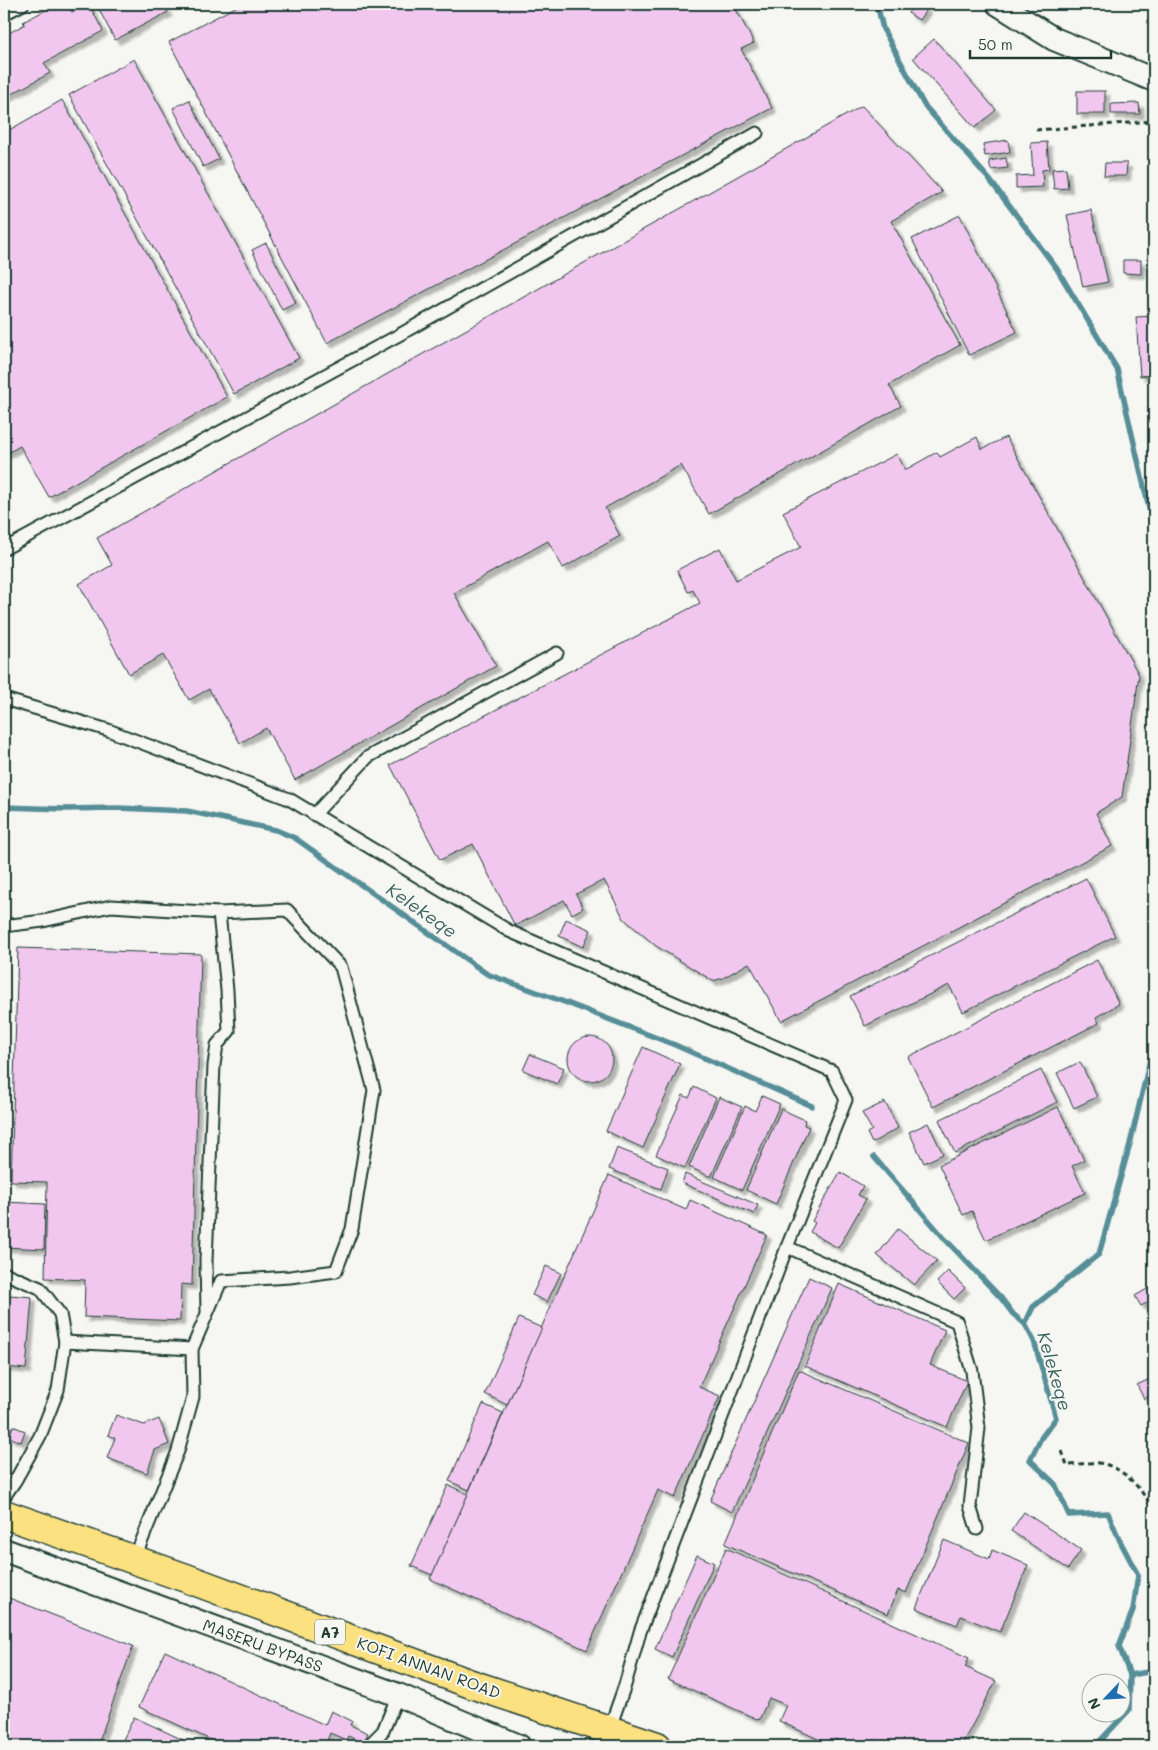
<svg xmlns="http://www.w3.org/2000/svg" width="1158" height="1750" font-family="Mali,sans-serif">
<defs>
<filter id="shadow"><feDropShadow dx="4.5" dy="4.5" stdDeviation="1" flood-color="#0004"/></filter>
</defs>
<rect width="100%" height="100%" fill="#f6f6f2"/>
<filter id="ink" filterUnits="userSpaceOnUse"><feTurbulence type="fractalNoise" baseFrequency=".02" numOctaves="2"/><feDisplacementMap in="SourceGraphic" scale="10" xChannelSelector="R" yChannelSelector="G"/><feConvolveMatrix kernelMatrix="1 2 1 2 8 2 1 2 1" color-interpolation-filters="sRGB"/></filter>
<g filter="url(#ink)">
<g fill="none" stroke-linecap="round" stroke-linejoin="round">
<g stroke="#568e98" stroke-width="5.5">
<polyline points="877,4 883,29 924,105 989,179 1057,269 1117,369 1154,530"/>
<polyline points="4,807 65,809 118,808 187,811 276,830 295,838 487,974 567,1003 675,1045 812,1106"/>
<polyline points="874,1157 945,1239 1001,1298 1013,1314 1025,1324 1034,1341 1056,1418 1041,1438 1030,1460 1055,1484 1069,1515 1108,1513 1120,1541 1138,1575 1133,1610 1119,1646 1130,1675 1129,1710 1100,1741 1098,1746"/>
<polyline points="1025,1324 1033,1307 1099,1254 1130,1144 1154,1043"/>
<polyline points="1130,1675 1154,1671"/>
</g>
</g>
<g fill="#f1c7ef" stroke="#1f3d34" filter="url(#shadow)">
<polygon points="57,4 67,4 72,12 89,4 103,31 44,63 50,73 4,98 4,36 25,24 23,22"/>
<polygon points="96,4 163,4 168,12 115,40"/>
<polygon points="241,4 733,4 754,43 741,49 772,108 327,343 169,42"/>
<polygon points="914,4 918,4 927,9 919,20 908,13"/>
<polygon points="934,39 996,110 975,128 913,58"/>
<polygon points="134,59 299,358 234,394 69,95"/>
<rect x="1077" y="91" width="28" height="23"/>
<polygon points="62,100 227,397 49,497 20,446 4,455 4,133"/>
<polygon points="189,100 219,159 203,167 173,108"/>
<polygon points="1139,103 1140,114 1111,114 1111,104"/>
<polygon points="862,106 942,192 891,221 960,345 889,385 901,406 709,514 681,465 605,508 620,536 563,568 548,541 454,593 496,666 295,780 266,728 240,743 209,689 189,700 163,655 129,674 79,584 112,565 97,538"/>
<polygon points="1008,140 1010,152 985,156 983,144"/>
<polygon points="1047,142 1049,169 1042,170 1043,187 1016,188 1016,176 1033,175 1031,143"/>
<polygon points="1006,158 1008,168 991,170 989,161"/>
<polygon points="1105,163 1127,163 1126,176 1104,176"/>
<polygon points="1066,168 1068,188 1054,189 1052,169"/>
<polygon points="1091,210 1108,282 1083,287 1067,215"/>
<polygon points="960,215 1017,332 969,355 912,239"/>
<polygon points="266,243 296,303 282,310 252,250"/>
<polygon points="1123,260 1141,260 1141,274 1123,273"/>
<polygon points="1154,316 1154,375 1140,376 1136,317"/>
<polygon points="977,437 982,449 1006,437 1139,675 1122,797 1096,813 1112,846 781,1021 749,963 723,978 713,981 656,946 624,919 604,880 576,894 583,908 572,914 564,900 515,926 473,844 440,860 390,765 700,603 693,590 688,592 677,570 720,548 736,580 801,547 783,512 897,454 905,470 937,452 940,457"/>
<polygon points="1086,878 1115,936 963,1012 949,985 865,1026 850,996"/>
<polygon points="566,919 591,930 583,947 559,936"/>
<polygon points="18,948 201,954 192,1285 181,1284 180,1321 84,1317 85,1280 45,1278 47,1182 11,1181"/>
<polygon points="1097,960 1119,1004 1096,1017 1099,1023 933,1107 908,1057"/>
<circle cx="590" cy="1059" r="22"/>
<polygon points="643,1047 680,1064 643,1148 606,1131"/>
<polygon points="530,1054 564,1068 557,1084 523,1070"/>
<polygon points="1080,1062 1097,1097 1074,1108 1057,1073"/>
<polygon points="1041,1070 1057,1102 955,1153 939,1120"/>
<polygon points="694,1087 716,1098 685,1168 656,1155 683,1095 689,1098"/>
<polygon points="762,1096 780,1104 742,1190 714,1177 745,1106 755,1111"/>
<polygon points="719,1097 742,1107 711,1177 689,1167"/>
<polygon points="885,1102 898,1128 872,1143 867,1133 872,1130 862,1113"/>
<polygon points="1058,1107 1084,1160 1072,1166 1085,1193 986,1240 972,1211 963,1215 939,1165"/>
<polygon points="781,1109 805,1120 804,1125 809,1127 776,1204 746,1190"/>
<polygon points="928,1123 943,1154 924,1163 909,1132"/>
<polygon points="617,1148 668,1168 661,1189 609,1169"/>
<polygon points="840,1172 863,1186 858,1195 866,1199 838,1248 810,1232 815,1223 812,1221"/>
<polygon points="685,1174 758,1205 754,1214 682,1183"/>
<polygon points="609,1175 686,1210 690,1200 767,1235 699,1387 720,1396 675,1498 658,1490 587,1650 430,1579"/>
<polygon points="4,1202 45,1204 44,1249 4,1247"/>
<polygon points="898,1229 937,1261 914,1285 877,1255"/>
<polygon points="546,1266 561,1273 547,1302 532,1295"/>
<polygon points="948,1271 965,1288 954,1299 937,1282"/>
<polygon points="809,1277 832,1288 732,1512 710,1501"/>
<polygon points="839,1284 945,1330 930,1365 967,1381 947,1427 805,1366"/>
<polygon points="1154,1285 1154,1299 1141,1306 1135,1296"/>
<polygon points="10,1295 32,1297 26,1369 4,1367"/>
<polygon points="519,1318 542,1328 507,1405 485,1394"/>
<polygon points="799,1370 969,1443 906,1593 898,1590 888,1614 725,1544"/>
<polygon points="1154,1377 1154,1393 1144,1399 1137,1385"/>
<polygon points="483,1404 503,1413 469,1490 449,1481"/>
<polygon points="116,1415 144,1425 159,1419 169,1444 155,1450 147,1473 107,1458 115,1438 108,1435"/>
<polygon points="4,1421 10,1423 6,1437 4,1437"/>
<polygon points="13,1426 25,1431 21,1442 9,1437"/>
<polygon points="448,1485 468,1494 432,1575 411,1566"/>
<polygon points="1024,1512 1081,1550 1068,1569 1011,1531"/>
<polygon points="944,1540 989,1559 992,1550 1028,1565 1000,1632 961,1616 957,1625 916,1608"/>
<polygon points="726,1548 969,1658 965,1667 996,1681 961,1746 887,1746 875,1740 873,1746 852,1746 835,1739 831,1745 779,1721 786,1705 769,1698 759,1720 668,1679"/>
<polygon points="697,1555 714,1563 672,1657 655,1649"/>
<polygon points="4,1596 133,1646 98,1744 88,1740 85,1746 4,1746"/>
<polygon points="165,1651 325,1725 331,1711 352,1721 350,1725 368,1733 363,1743 348,1736 346,1740 330,1733 325,1746 318,1743 317,1746 224,1746 139,1707"/>
<polygon points="134,1717 196,1746 120,1746"/>
</g>
<g fill="none" stroke-linecap="round" stroke-linejoin="round">
<defs>
<g id="service">
<polyline points="4,14 23,4"/>
<polyline points="4,549 399,335 757,133"/>
<polyline points="4,699 108,730 289,799 509,931 832,1071 846,1100 787,1247 640,1632 625,1685 609,1730"/>
<polyline points="314,815 368,757 557,653"/>
<polyline points="4,926 43,921 111,906 219,913 287,910 341,967 374,1090 352,1229 336,1271 290,1277 221,1281 192,1349 193,1397 178,1451 134,1560"/>
<polyline points="787,1247 957,1322 972,1371 979,1428 970,1506 977,1529"/>
<polyline points="4,1273 40,1288 60,1314 65,1342 58,1390 40,1436 15,1481 4,1497"/>
<polyline points="207,1311 206,1261 214,1065 217,1045 229,1031 227,990 219,913"/>
<polyline points="65,1342 192,1349"/>
<polyline points="368,1746 383,1731 398,1695"/>
</g>
<g id="minor">
<polyline points="998,4 1054,39 1154,80"/>
<polyline points="4,1550 398,1695 519,1746"/>
</g>
<polyline id="primary" points="4,1514 186,1578 471,1684 657,1746"/>
</defs>
<use href="#service" stroke="#1f3d34" stroke-width="15"/>
<use href="#minor" stroke="#1f3d34" stroke-width="26"/>
<use href="#primary" stroke="#1f3d34" stroke-width="31"/>
<g stroke="#1f3d34" stroke-width="3" stroke-dasharray="5 4" stroke-linecap="butt">
<polyline points="1036,130 1154,121"/>
<path d="M 1062,1451 L 1067,1465 C 1077,1465 1089,1462 1099,1463 C 1125,1467 1142,1490 1154,1511"/>
<polyline points="1154,1547 1154,1557"/>
</g>
<use href="#service" stroke="#f6f6f2" stroke-width="11"/>
<use href="#minor" stroke="#f6f6f2" stroke-width="22"/>
<use href="#primary" stroke="#fbe180" stroke-width="28"/>
</g>
</g>
<g text-anchor="middle" dominant-baseline="central" stroke-width="4" stroke-linejoin="round" paint-order="stroke">
<rect fill="#f6f6f2" stroke="#60746d" stroke-width="1" x="315" y="1619.5" width="30" height="25" rx="4"/>
<g font-size="15" font-weight="bold" fill="#1f3d34">
<text x="330" y="1632">A7</text>
</g>
<g font-size="16" fill="#1f3d34" stroke="#f6f6f2">
<text transform="translate(263 1645) rotate(20)">MASERU BYPASS</text>
<text transform="translate(429 1667) rotate(20)">KOFI ANNAN ROAD</text>
</g>
<g font-size="18" font-style="italic" fill="#365f5e" stroke="#f6f6f2">
<text transform="translate(422 910) rotate(35)">Kelekeqe</text>
<text transform="translate(1055 1371) rotate(74)">Kelekeqe</text>
</g>
</g>
<rect width="1158" height="1750" fill="none" stroke="#f6f6f2" stroke-width="20"/>
<rect x="10" y="10" width="1138" height="1730" fill="none" stroke="#1f3d34" stroke-width="2" filter="url(#ink)"/>
<g transform="translate(1106 1698) rotate(245)"><circle r="24" fill="#f6f6f2" stroke="#a0aca6"/>
<path d="M0-4L9 19L0 12L-9 19Z" fill="#1f6fb2"/>
<text y="-8" font-size="14" font-weight="bold" text-anchor="middle" fill="#1f3d34">N</text>
</g>
<path d="M970 50v8h141v-8" fill="none" stroke="#1f3d34" stroke-width="2.5"/>
<text x="978" y="50" font-size="15" fill="#1f3d34" stroke="#f6f6f2" stroke-width="4" paint-order="stroke">50 m</text>
</svg>
